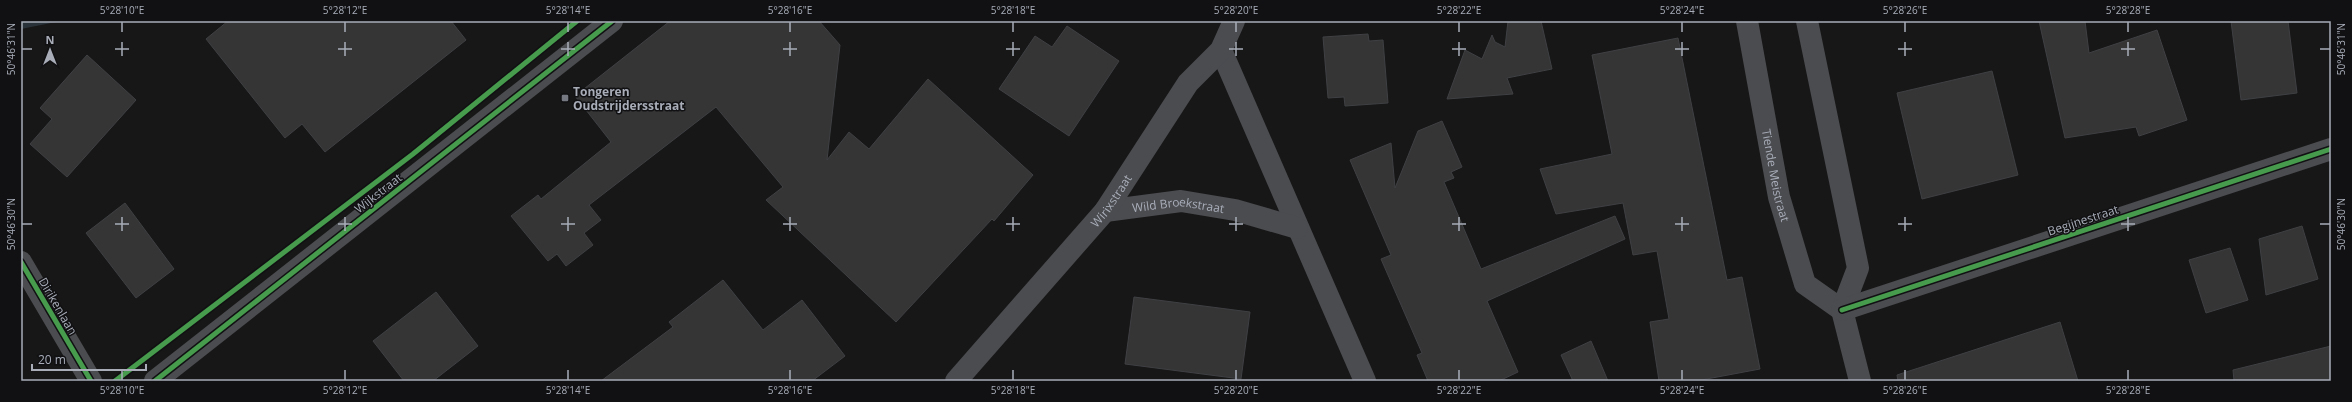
<svg xmlns="http://www.w3.org/2000/svg" width="2352" height="402" font-family="'Open Sans',sans-serif">
<rect width="100%" height="100%" fill="#171717"/>
<polygon fill="#2a3239" points="21,21 61,21 21,29"/>
<g fill="#353536" stroke="#3f4043">
<polygon points="228,21 451,21 466,40 325,152 302,124 285,138 206,39"/>
<polygon points="670,21 819,21 840,45 827,160 849,132 869,149 928,79 1033,175 994,221 992,219 896,322 766,200 783,187 716,107 589,205 601,220 584,233 593,245 566,266 557,254 548,261 511,216 538,195 541,199 611,142 575,96"/>
<polygon points="1508,21 1541,21 1552,69 1507,78 1513,94 1447,99 1465,50 1482,59 1492,35 1495,42 1505,47"/>
<polygon points="2039,21 2085,21 2089,53 2157,30 2187,120 2139,136 2136,127 2065,138"/>
<polygon points="2231,21 2288,21 2297,93 2241,100"/>
<polygon points="1067,26 1119,61 1069,136 999,89 1035,36 1052,47"/>
<polygon points="1368,34 1369,41 1383,40 1388,103 1345,106 1344,97 1328,98 1323,37"/>
<polygon points="1678,38 1727,280 1742,277 1760,369 1696,381 1659,381 1650,322 1669,319 1657,251 1633,255 1623,203 1556,214 1540,169 1612,154 1592,55"/>
<polygon points="87,55 136,100 67,177 30,144 52,119 40,108"/>
<polygon points="1992,71 2018,175 1922,199 1897,93"/>
<polygon points="1442,121 1462,167 1451,172 1454,178 1444,182 1481,269 1615,216 1625,239 1487,301 1518,372 1499,381 1428,381 1417,355 1422,353 1381,259 1391,255 1350,160 1391,143 1395,188 1418,131"/>
<polygon points="125,203 174,269 136,298 86,233"/>
<polygon points="2302,226 2318,279 2266,295 2259,239"/>
<polygon points="2230,248 2248,300 2206,313 2189,260"/>
<polygon points="723,280 763,330 802,300 845,356 812,381 601,381 673,327 669,322"/>
<polygon points="436,292 478,346 433,381 404,381 373,341"/>
<polygon points="1134,297 1250,312 1241,379 1125,364"/>
<polygon points="2060,322 2078,381 1898,381 1897,375"/>
<polygon points="1591,341 1608,381 1573,381 1561,355"/>
<polygon points="2331,346 2331,381 2234,381 2233,370"/>
</g>
<g fill="none" stroke-linecap="round" stroke-linejoin="round">
<g stroke="#4b4c50" stroke-width="22">
<path id="s1" d="M 1747,21 L 1779,197 L 1805,284 L 1842,310"/>
<polyline points="1807,21 1858,268 1842,310 1860,381"/>
<polyline points="1221,50 1365,381"/>
<path id="s2" d="M 1105,211 L 1181,201 L 1235,210 L 1297,228"/>
<polyline points="21,262 91,381"/>
<polyline points="1842,310 2331,149"/>
<polyline points="155,381 612,21"/>
<path id="s3" d="M 956,381 L 1105,211 L 1188,83 L 1221,50 L 1234,21"/>
</g>
<defs>
<g id="cycleway">
<polyline points="21,262 91,381"/>
<polyline points="1842,310 2331,149"/>
<polyline points="115,381 413,154 577,21"/>
<polyline points="155,381 612,21"/>
</g>
</defs>
<use href="#cycleway" stroke="#111113" stroke-width="8"/>
<use href="#cycleway" stroke="#469c4c" stroke-width="5"/>
</g>
<path fill="none" stroke="#a8adb8" stroke-width="1.5" d="M 122,22 L 122,32M 345,22 L 345,32M 568,22 L 568,32M 790,22 L 790,32M 1013,22 L 1013,32M 1236,22 L 1236,32M 1459,22 L 1459,32M 1682,22 L 1682,32M 1905,22 L 1905,32M 2128,22 L 2128,32M 122,42 L 122,56M 345,42 L 345,56M 568,42 L 568,56M 790,42 L 790,56M 1013,42 L 1013,56M 1236,42 L 1236,56M 1459,42 L 1459,56M 1682,42 L 1682,56M 1905,42 L 1905,56M 2128,42 L 2128,56M 22,49 L 32,49M 115,49 L 129,49M 338,49 L 352,49M 561,49 L 575,49M 783,49 L 797,49M 1006,49 L 1020,49M 1229,49 L 1243,49M 1452,49 L 1466,49M 1675,49 L 1689,49M 1898,49 L 1912,49M 2121,49 L 2135,49M 2320,49 L 2330,49M 122,217 L 122,231M 345,217 L 345,231M 568,217 L 568,231M 790,217 L 790,231M 1013,217 L 1013,231M 1236,217 L 1236,231M 1459,217 L 1459,231M 1682,217 L 1682,231M 1905,217 L 1905,231M 2128,217 L 2128,231M 22,224 L 32,224M 115,224 L 129,224M 338,224 L 352,224M 561,224 L 575,224M 783,224 L 797,224M 1006,224 L 1020,224M 1229,224 L 1243,224M 1452,224 L 1466,224M 1675,224 L 1689,224M 1898,224 L 1912,224M 2121,224 L 2135,224M 2320,224 L 2330,224M 122,370 L 122,380M 345,370 L 345,380M 568,370 L 568,380M 790,370 L 790,380M 1013,370 L 1013,380M 1236,370 L 1236,380M 1459,370 L 1459,380M 1682,370 L 1682,380M 1905,370 L 1905,380M 2128,370 L 2128,380"/>
<rect fill="#757880" stroke="#111113" stroke-width="1.5" x="561" y="94" width="8" height="8" rx="2"/>
<g text-anchor="middle" dominant-baseline="central" stroke-width="3" stroke-linejoin="round" paint-order="stroke">
<g font-size="12" font-weight="bold" fill="#a8adb8" stroke="#111113" text-anchor="start">
<text x="573" y="91">Tongeren<tspan x="573" dy="14">Oudstrijdersstraat</tspan></text>
</g>
<g font-size="12" fill="#a8adb8" stroke="#111113">
<text stroke="none"><textPath href="#s1" startOffset="157">Tiende Meistraat</textPath></text>
<text transform="translate(378 193) rotate(-38)">Wijkstraat</text>
<text stroke="none"><textPath href="#s3" startOffset="238">Wirixstraat</textPath></text>
<text stroke="none"><textPath href="#s2" startOffset="74">Wild Broekstraat</textPath></text>
<text transform="translate(2083 220) rotate(-18)">Begijnestraat</text>
<text transform="translate(58 306) rotate(60)">Dirikenlaan</text>
</g>
</g>
<rect width="2352" height="402" fill="none" stroke="#111113" stroke-width="44"/>
<g transform="translate(50 50)" stroke="#111113" stroke-width="3" paint-order="stroke">
<path d="M0-3L7 15L0 10L-7 15Z" fill="#a8adb8"/>
<text y="-6" font-size="11" font-weight="bold" text-anchor="middle" fill="#a8adb8">N</text>
</g>
<path d="M32 364v6h114v-6" fill="none" stroke="#a8adb8" stroke-width="2"/>
<text x="38" y="364" font-size="12" fill="#a8adb8" stroke="#111113" stroke-width="3" paint-order="stroke">20 m</text>
<rect x="22" y="22" width="2308" height="358" fill="none" stroke="#a8adb8" stroke-width="1.5"/>
<g font-size="10" text-anchor="middle" fill="#a8adb8">
<text x="122" y="14">5°28'10"E</text>
<text x="345" y="14">5°28'12"E</text>
<text x="568" y="14">5°28'14"E</text>
<text x="790" y="14">5°28'16"E</text>
<text x="1013" y="14">5°28'18"E</text>
<text x="1236" y="14">5°28'20"E</text>
<text x="1459" y="14">5°28'22"E</text>
<text x="1682" y="14">5°28'24"E</text>
<text x="1905" y="14">5°28'26"E</text>
<text x="2128" y="14">5°28'28"E</text>
<text transform="translate(11 49) rotate(-90)" y="4">50°46'31"N</text>
<text transform="translate(2341 49) rotate(-90)" y="4">50°46'31"N</text>
<text transform="translate(11 224) rotate(-90)" y="4">50°46'30"N</text>
<text transform="translate(2341 224) rotate(-90)" y="4">50°46'30"N</text>
<text x="122" y="394">5°28'10"E</text>
<text x="345" y="394">5°28'12"E</text>
<text x="568" y="394">5°28'14"E</text>
<text x="790" y="394">5°28'16"E</text>
<text x="1013" y="394">5°28'18"E</text>
<text x="1236" y="394">5°28'20"E</text>
<text x="1459" y="394">5°28'22"E</text>
<text x="1682" y="394">5°28'24"E</text>
<text x="1905" y="394">5°28'26"E</text>
<text x="2128" y="394">5°28'28"E</text>
</g>
</svg>
